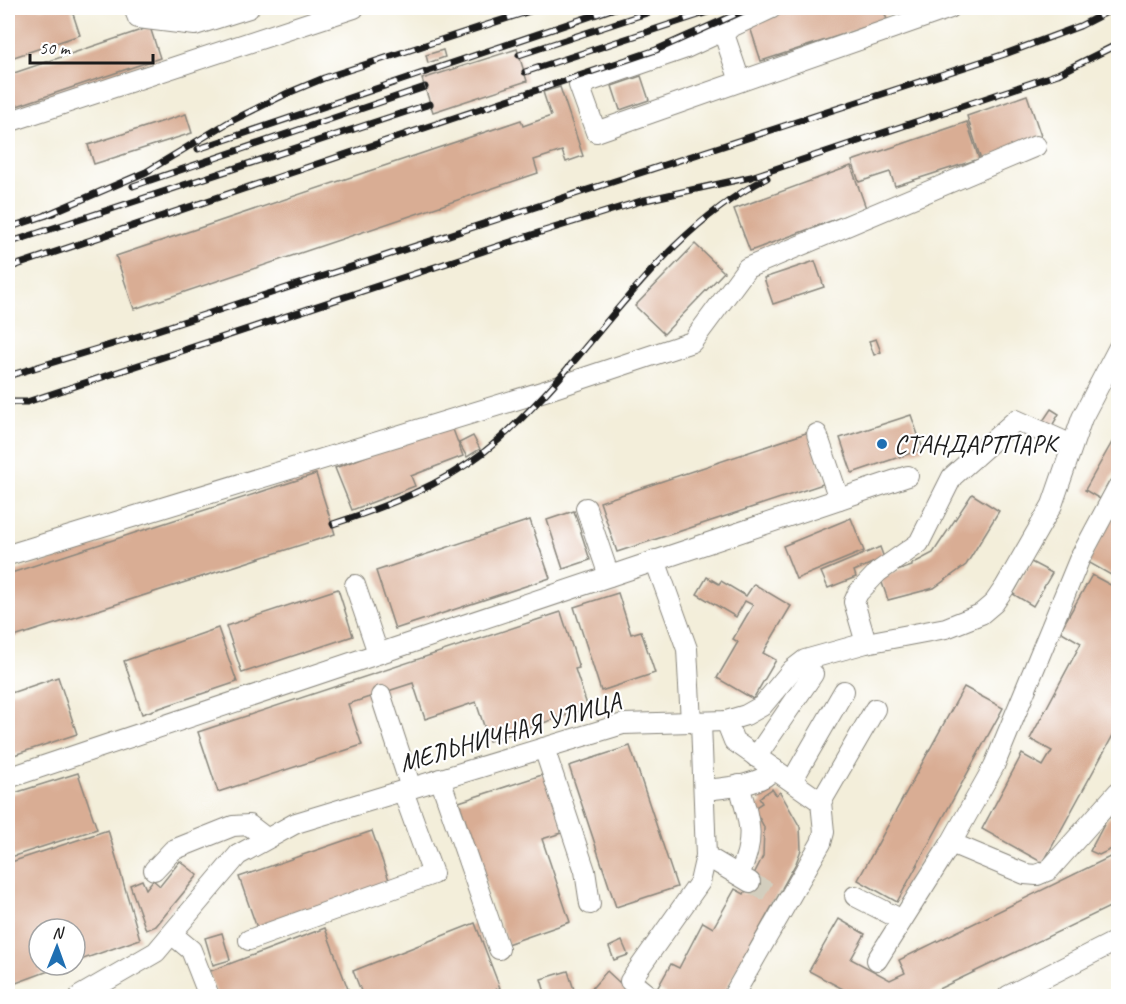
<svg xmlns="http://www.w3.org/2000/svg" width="1126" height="1004" font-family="Caveat,sans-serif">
<rect width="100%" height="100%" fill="#fff"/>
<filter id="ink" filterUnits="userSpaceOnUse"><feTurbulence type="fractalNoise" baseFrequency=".0167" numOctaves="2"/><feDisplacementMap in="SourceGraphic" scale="12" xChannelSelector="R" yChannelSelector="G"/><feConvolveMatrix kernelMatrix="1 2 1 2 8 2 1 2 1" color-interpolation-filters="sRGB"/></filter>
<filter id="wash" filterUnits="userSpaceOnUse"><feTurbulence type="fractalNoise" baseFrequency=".008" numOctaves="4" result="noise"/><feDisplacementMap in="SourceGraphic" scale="24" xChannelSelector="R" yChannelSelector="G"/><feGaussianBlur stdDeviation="1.35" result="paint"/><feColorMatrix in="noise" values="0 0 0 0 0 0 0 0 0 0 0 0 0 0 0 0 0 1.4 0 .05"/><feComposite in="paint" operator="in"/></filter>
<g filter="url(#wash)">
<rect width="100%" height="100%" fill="#f3eeda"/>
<g id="blocks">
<g fill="#d9ad94">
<polygon points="8,8 71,8 80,35 8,59"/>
<polygon points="801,8 883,8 887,20 761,61 749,24"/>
<polygon points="150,27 160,58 8,109 8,75"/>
<polygon points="517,49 527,81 433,112 422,79"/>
<polygon points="443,50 445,57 428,63 426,55"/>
<polygon points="641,76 649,100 620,110 612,86"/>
<polygon points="560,87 583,156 566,162 562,151 534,160 538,173 134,309 116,256 521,120 523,126 551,116 543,92"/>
<polygon points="1027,95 1042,139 981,160 967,116"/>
<polygon points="186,114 192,133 94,164 88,145"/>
<polygon points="967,122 979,159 895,186 890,172 859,182 852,161"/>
<polygon points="851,166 866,208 750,251 734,209"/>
<polygon points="695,244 724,272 664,334 635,306"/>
<polygon points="815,261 824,287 773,304 764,278"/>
<polygon points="876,339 881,352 874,355 869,341"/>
<polygon points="1051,409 1059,414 1052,426 1043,421"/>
<polygon points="911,415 923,449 852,473 840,438"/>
<polygon points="451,424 463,456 411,476 415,486 352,510 335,468"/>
<polygon points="809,432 826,483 617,552 600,502"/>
<polygon points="473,436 480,449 467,457 459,443"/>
<polygon points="1115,437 1118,439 1118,467 1100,499 1085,490"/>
<polygon points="316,474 335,534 8,639 8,574"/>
<polygon points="972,494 999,511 966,565 934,588 888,600 880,577 912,566 912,564 933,553"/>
<polygon points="1118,506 1118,579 1088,562"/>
<polygon points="574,511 590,560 563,569 547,520"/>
<polygon points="851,518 864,551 796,579 783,546"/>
<polygon points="530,520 550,578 395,629 376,571"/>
<polygon points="880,547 884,558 854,571 856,577 828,588 821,572"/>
<polygon points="1031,562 1052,573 1033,606 1013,594"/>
<polygon points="1092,575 1118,589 1118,726 1043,863 982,829 1022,754 1043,766 1052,751 1030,739 1081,643 1060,631"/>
<polygon points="707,577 719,584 721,581 746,596 754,584 791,606 763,653 776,660 753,699 717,678 738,642 733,639 753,605 745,601 736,617 697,594"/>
<polygon points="338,589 353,636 242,673 226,626"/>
<polygon points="618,593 631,634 641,631 655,673 601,691 574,607"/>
<polygon points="561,612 579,668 575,669 588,708 489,741 476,702 425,719 413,683 348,704 362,745 218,792 198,732"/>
<polygon points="218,628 237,682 142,714 124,661"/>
<polygon points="58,677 77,734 8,757 8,694"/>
<polygon points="964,687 1003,708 897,902 858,880"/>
<polygon points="630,746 677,887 616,907 569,766"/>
<polygon points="78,773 97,829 8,858 8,795"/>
<polygon points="545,774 565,832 542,839 570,922 507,944 459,802"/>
<polygon points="772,789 776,795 780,792 800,827 801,850 796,863 722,996 669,996 657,989 671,964 679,968 703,922 713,928 735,889 744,894 763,856 764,827 754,808 762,803 759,798"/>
<polygon points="1115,814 1118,816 1118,846 1099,855 1090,851 1107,819"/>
<polygon points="108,830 140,939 75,962 75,929 39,929 39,965 65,965 8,986 8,863"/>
<polygon points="372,831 390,883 257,928 239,877"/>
<polygon points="1118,853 1118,903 924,996 856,996 809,971 839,919 865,934 851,959 890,980 905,973 899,960"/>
<polygon points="180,861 198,875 156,926 146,930 130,885 142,880 146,889 153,880 160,886"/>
<polygon points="475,923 500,988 478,996 363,996 353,971"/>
<polygon points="325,928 348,989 329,996 217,996 208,972"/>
<polygon points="222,933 230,960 213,965 205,938"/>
<polygon points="622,941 628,955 614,960 609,947"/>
<polygon points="568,971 576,996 546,996 541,979"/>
<polygon points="607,971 634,996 592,996 588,993"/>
</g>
</g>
</g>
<g filter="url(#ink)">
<use href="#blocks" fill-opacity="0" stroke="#88857b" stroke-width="1.5"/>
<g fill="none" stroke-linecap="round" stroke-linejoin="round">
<polyline stroke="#d3cebe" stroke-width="20" stroke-dasharray="20 10" stroke-linecap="butt" points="750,882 777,897"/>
<defs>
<g id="minor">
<polyline points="134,8 138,18 195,25 249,8"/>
<polyline points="772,8 686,48 579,85 596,132 950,8"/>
<polyline points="723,31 740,81"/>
<polyline points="8,122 354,8"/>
<polyline points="817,434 839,499"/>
<polyline points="586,508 609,576"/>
<polyline points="8,555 548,390 692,342 747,268 1036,146"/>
<polyline points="655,560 687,649 691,722"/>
<polyline points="355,585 378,653"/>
<polyline points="866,643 854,602 858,593 878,572 919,543 952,477 1016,420 1072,445"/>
<polyline points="381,696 411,788"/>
<polyline points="726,721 734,741 821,802"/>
<polyline points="544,748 585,871 590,904"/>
<polyline points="756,757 813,674"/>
<polyline points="8,778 908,476"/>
<polyline points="440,779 499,949"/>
<polyline points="792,781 844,691"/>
<path d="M 739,785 C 750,823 756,838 739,875"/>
<path d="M 704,790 C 724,788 760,786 774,769"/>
<polyline points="951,843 1025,874 1037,875 1049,870 1118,792"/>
<polyline points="706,856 750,882"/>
<polyline points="154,870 173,850 233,826 249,825 266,838"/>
<polyline points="855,896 902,920"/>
<polyline points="173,935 191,950 209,996"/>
<polyline points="249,940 433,874 403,791"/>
<polyline points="877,960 951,843 994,766 1079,560 1118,487"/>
<polyline points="80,996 156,952 238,855 296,823 623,724 726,721 746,715 762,706 792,670 805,660 866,643 946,628 981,614 994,603 1005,587 1052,505 1082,418 1118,349"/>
<polyline points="649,996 630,981 700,882 706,856 701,722"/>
<polyline points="733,996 821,843 824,832 821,802 875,709"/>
<polyline points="1008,996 1118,940"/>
</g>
</defs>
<use href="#minor" stroke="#88857b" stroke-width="22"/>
<use href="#minor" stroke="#fff" stroke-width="20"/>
<defs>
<g id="rail">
<polyline points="519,55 662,8"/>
<polyline points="525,72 720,8"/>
<polyline points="198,149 615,8"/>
<polyline points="133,186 425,87"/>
<polyline points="46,215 146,172 229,122 288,93 324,78 539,8"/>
<polyline points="8,228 53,213"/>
<polyline points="8,243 430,104"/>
<polyline points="8,268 656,50 750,8"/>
<polyline points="8,376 136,337 1005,54 1080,26 1115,8"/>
<polyline points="8,402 27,402 544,231 641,201 751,177 778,168 1058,74 1118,44"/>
<path d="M 333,524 C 385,507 440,486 484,452 C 587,370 647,239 767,178"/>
</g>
</defs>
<use href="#rail" stroke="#1c1c1c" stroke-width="7"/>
<use href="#rail" stroke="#fff" stroke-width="4.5" stroke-dasharray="14" stroke-linecap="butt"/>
</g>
</g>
<circle fill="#1f6fb2" stroke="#fff" stroke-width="2" cx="882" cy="444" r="6"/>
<g text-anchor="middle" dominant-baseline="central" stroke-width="4.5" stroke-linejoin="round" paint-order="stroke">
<g font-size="26" fill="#1c1c1c" stroke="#fff" text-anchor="start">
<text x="894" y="444">СТАНДАРТПАРК</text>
</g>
<g font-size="26" fill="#1c1c1c" stroke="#fff">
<text transform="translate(510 732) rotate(-16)">МЕЛЬНИЧНАЯ УЛИЦА</text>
</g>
</g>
<rect width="1126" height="1004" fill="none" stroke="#fff" stroke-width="30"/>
<g transform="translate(57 947) rotate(1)"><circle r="28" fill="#ffffff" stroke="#a4a4a4" stroke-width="1.5"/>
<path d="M0-4.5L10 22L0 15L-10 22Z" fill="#1f6fb2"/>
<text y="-9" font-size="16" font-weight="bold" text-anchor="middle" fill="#1c1c1c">N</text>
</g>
<path d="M30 54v9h123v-9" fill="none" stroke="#1c1c1c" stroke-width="3"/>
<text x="39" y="54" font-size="18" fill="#1c1c1c" stroke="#ffffff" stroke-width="4.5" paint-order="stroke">50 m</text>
</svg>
